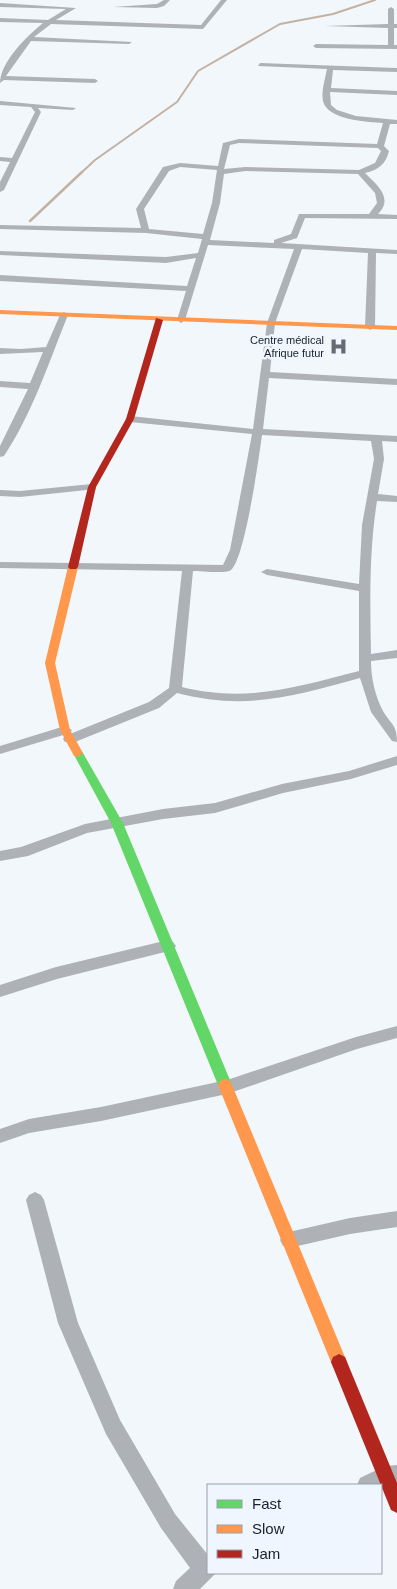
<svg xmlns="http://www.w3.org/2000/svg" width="397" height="1589" font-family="Arial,sans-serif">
<rect width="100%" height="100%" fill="#f2f7fc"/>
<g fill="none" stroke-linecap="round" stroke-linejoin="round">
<polyline stroke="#c3b1a2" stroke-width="2" points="80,174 95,160 177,102 198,71 280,24 333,14 375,0"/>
<polyline stroke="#c3b1a2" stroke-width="2.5" points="30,221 82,172"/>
<g fill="#aeb2b6" fill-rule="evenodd">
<polygon points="164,0 170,0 164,6 157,8 113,7 157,4"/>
<path d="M 221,0 L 227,0 L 203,29 L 51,24 L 34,37 L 132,42 L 129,44 L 31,41 L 6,76 L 95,79 L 98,81 L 95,83 L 4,80 L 0,83 C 0,62 28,35 43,23 L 0,22 L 0,18 L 48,20 L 66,9 L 0,7 L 0,3 L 76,8 L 56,20 L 201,25 Z"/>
<polygon points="391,7 394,9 394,24 397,24 397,28 394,28 394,45 397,45 397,49 316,48 313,46 316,44 388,45 388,28 325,26 388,24 388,9"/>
<path d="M 260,63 L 397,68 L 397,72 L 333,70 L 331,88 L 397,91 L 397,95 L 330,92 L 331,105 L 337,110 L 356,116 L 397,120 L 397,124 L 390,124 L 384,146 L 389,151 C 386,164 378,170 365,173 C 377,185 394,198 378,214 L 397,215 L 397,219 L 305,218 L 297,238 L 281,243 L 397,250 L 397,254 L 376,253 L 375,327 L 370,330 L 365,327 L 368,253 L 302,249 L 275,323 L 270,372 L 397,379 L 397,385 L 269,378 L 263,429 L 397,436 L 397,442 L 382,441 L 384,459 L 378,494 L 397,496 L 397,502 L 377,501 C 369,551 370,603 371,654 L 397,650 L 397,658 L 371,661 C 371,678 375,696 383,711 C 391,725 397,724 397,742 L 392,741 L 371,712 L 360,678 C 293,696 247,711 177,693 L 159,708 L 75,742 L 65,742 L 63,739 L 65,736 L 149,702 L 169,688 L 182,571 L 0,568 L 0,562 L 223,565 L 230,550 L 252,434 L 130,422 L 125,419 L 130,416 L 253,429 L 267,323 L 294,249 L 208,245 L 185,320 L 181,323 L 177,320 L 186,291 L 0,281 L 0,275 L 187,286 L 196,258 L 166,263 L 0,255 L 0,251 L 166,257 L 198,253 L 202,239 L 146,233 L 0,229 L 0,225 L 141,228 L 136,209 L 163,167 L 180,163 L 218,166 L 223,143 L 239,139 L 377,144 L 383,123 C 367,122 327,120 323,101 C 321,92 325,79 327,69 L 258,66 ZM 239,143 L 378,148 L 381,151 L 375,163 L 359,170 L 245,167 L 224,169 L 230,145 ZM 180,167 L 217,170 L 212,203 L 203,234 L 149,229 L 144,209 L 169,171 ZM 245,171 L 358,174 L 375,193 L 377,203 L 369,214 L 299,214 L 291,234 L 274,240 L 274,243 L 210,240 L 220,203 L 224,174 ZM 262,435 L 371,441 L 374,459 L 362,525 L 359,584 L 267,569 L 261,572 L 267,575 L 359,591 L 359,671 C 297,687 246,703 182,687 L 193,571 C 200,571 227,574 231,570 C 245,558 259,457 262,435 Z"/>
<polygon points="0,101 76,108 73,110 38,108 41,112 4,190 0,192 0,182 10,162 0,161 0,157 12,158 35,112 31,107 0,105"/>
<path d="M 64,312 L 68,315 C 49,362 32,414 4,456 L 0,457 L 0,446 L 28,389 L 0,387 L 0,381 L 30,383 L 43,352 L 0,354 L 0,348 L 21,349 L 46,347 L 60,315 Z"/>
<polygon points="92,484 96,485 96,489 20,497 0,496 0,490 20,491"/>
<polygon points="65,726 72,730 70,733 0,754 0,746"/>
<polygon points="397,756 397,765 351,779 283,793 215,813 163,819 87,833 28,856 0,861 0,851 21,847 85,824 163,809 215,803 282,784 349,771"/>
<polygon points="168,940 173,942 176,946 173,950 57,979 0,997 0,985 56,967"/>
<polygon points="397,1026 397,1038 357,1049 227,1094 101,1121 29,1133 0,1143 0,1129 29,1119 101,1107 227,1080 356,1037"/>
<polygon points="35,1192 41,1195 44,1200 78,1323 120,1420 175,1514 208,1555 208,1573 216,1573 200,1589 173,1589 176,1581 190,1568 161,1528 106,1434 58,1323 26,1200 29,1195"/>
<polygon points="397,1211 397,1227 350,1234 289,1248 283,1246 280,1240 283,1234 289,1232 350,1218"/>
<polygon points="397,1465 397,1485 381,1489 381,1485 357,1485 360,1478 385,1466"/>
</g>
<polygon fill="#63d668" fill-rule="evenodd" points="78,749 83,753 123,823 232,1085 230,1089 225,1091 220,1089 218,1085 111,823 73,753"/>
<g fill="#ff974d" fill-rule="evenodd">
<polygon points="0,310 397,326 397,330 0,314"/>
<polygon points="73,564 78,567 55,663 70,730 83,753 78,757 74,756 60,730 45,663 68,567"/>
<polygon points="225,1079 230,1081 232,1085 347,1362 345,1367 339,1370 333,1367 331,1362 218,1085 220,1081"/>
</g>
<g fill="#b3261e" fill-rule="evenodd">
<polygon points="156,318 163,320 134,419 96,487 78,567 76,569 70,569 68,567 88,487 126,419"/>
<polygon points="339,1354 345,1357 397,1483 397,1513 391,1510 331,1362 333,1357"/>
</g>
</g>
<defs>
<symbol id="hospital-bare" viewBox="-9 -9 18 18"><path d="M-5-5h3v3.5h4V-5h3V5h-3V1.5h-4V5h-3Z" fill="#666b72" stroke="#eff6ff" stroke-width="2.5" paint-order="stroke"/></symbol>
</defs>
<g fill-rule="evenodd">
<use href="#hospital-bare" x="326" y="334" width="25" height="25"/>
</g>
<g text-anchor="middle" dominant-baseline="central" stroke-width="5" stroke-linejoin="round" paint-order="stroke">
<g font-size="11" fill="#1a2028" stroke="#eff6ff" text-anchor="end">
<text x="324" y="340">Centre médical<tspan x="324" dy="13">Afrique futur</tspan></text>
</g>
</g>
<rect x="207" y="1484" width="175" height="90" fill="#eff6ff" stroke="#9aa0a9"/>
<rect x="217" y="1500" width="25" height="8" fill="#63d668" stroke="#9aa0a9"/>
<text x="252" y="1509" font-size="15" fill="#1a2028">Fast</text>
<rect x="217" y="1525" width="25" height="8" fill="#ff974d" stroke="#9aa0a9"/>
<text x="252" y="1534" font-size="15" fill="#1a2028">Slow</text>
<rect x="217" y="1550" width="25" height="8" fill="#b3261e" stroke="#9aa0a9"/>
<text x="252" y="1559" font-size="15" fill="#1a2028">Jam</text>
</svg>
